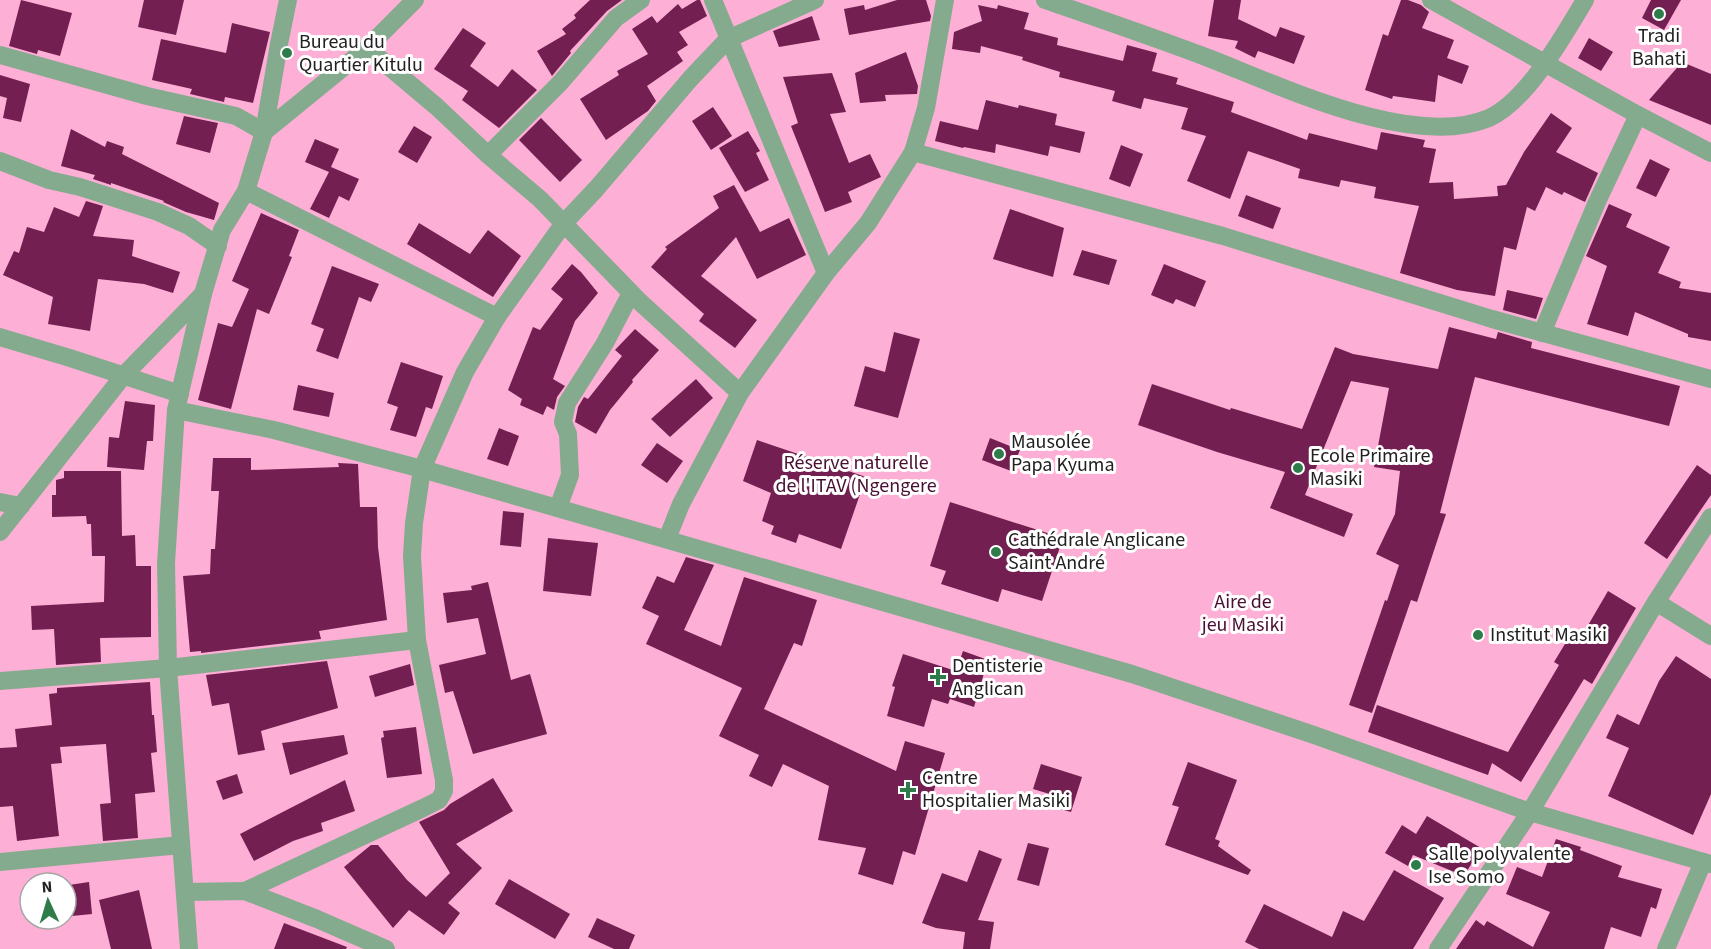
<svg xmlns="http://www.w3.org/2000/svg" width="1711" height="949" font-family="'Source Sans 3',sans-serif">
<rect width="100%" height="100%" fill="#e8e1e4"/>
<path fill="#feafd6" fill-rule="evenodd" d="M 0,0 L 1711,0 L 1711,949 L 0,949 ZM 30,883 L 66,883 L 66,919 L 30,919 Z"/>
<g fill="#731f51">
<polygon points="21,0 72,13 60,56 38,50 37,54 9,46"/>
<polygon points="144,0 184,0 176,35 138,27"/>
<polygon points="590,0 622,0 607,11 570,51 571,53 552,76 537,51 566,34 562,29 576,18 574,15"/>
<polygon points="697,0 700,0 707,16 679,32 688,45 677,52 683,61 647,86 656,101 648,111 606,140 580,99 619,75 617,71 648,54 632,29 652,16 657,23 678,4 682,9"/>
<polygon points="897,0 926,0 931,16 930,21 849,35 844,9 864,5 865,10"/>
<polygon points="1214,0 1241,0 1238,19 1276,37 1280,27 1305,36 1294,64 1258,51 1255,58 1235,48 1238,41 1208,36"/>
<polygon points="1401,0 1408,0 1421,5 1429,12 1422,28 1454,40 1447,58 1469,66 1462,84 1438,75 1435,102 1393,96 1392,99 1365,90 1383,34 1388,36"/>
<polygon points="1651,0 1681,0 1664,30 1642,18"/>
<polygon points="978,5 997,9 998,5 1029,13 1024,29 1058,38 1057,45 1123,61 1127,45 1157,53 1152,71 1178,78 1176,84 1234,102 1231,112 1307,140 1309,133 1377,150 1381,132 1425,140 1423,147 1436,149 1429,183 1453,182 1454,199 1498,196 1497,186 1506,185 1524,152 1551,113 1572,128 1556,152 1598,173 1585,202 1564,192 1562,195 1546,187 1535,211 1527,207 1516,250 1504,247 1495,296 1457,290 1400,273 1419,206 1374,198 1376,187 1341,180 1339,187 1298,178 1300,169 1248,151 1230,199 1187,181 1206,136 1181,129 1188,108 1144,98 1141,109 1112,101 1115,91 1059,77 1060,72 1022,60 1023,57 981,46 980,53 952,49 954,32 982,21"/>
<polygon points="812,16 820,40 779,47 773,31"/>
<polygon points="232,23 270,32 253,103 225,97 224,102 190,94 192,89 152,80 161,39 226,53"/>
<polygon points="463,28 486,43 470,66 498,87 512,69 537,90 499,128 462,100 468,91 434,69"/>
<polygon points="1589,38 1613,52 1601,71 1578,58"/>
<polygon points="906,52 918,86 917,94 885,95 886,101 860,103 855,73"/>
<polygon points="1682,62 1711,74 1711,125 1649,100"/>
<polygon points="832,73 846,112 830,114 849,163 870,154 881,177 848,192 852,202 825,212 791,126 798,123 783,77"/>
<polygon points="0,75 30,84 21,122 3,118 7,98 0,96"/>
<polygon points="986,100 1018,108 1019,105 1057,114 1055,125 1085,132 1080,153 1050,146 1048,156 996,144 995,153 964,147 963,148 935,141 940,121 978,130"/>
<polygon points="713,107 732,136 711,150 692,121"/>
<polygon points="184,116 218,123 210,153 176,144"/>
<polygon points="541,118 582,160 560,182 519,140"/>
<polygon points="414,126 432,137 417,163 398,152"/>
<polygon points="71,129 105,147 107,141 124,147 122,154 219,203 214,220 186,212 163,202 164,201 111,183 111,185 93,179 95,175 61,166"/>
<polygon points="748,131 760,151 756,153 769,180 745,192 719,148"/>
<polygon points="315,139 339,149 331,167 359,179 349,201 339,196 329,218 310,209 329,172 305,162"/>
<polygon points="1121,145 1143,154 1130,187 1109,179"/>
<polygon points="1650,159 1670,169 1656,197 1636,188"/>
<polygon points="734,185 760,232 789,218 806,255 757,279 736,237 701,276 757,320 735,348 699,321 704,314 651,267 667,249 665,247 719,208 713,196"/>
<polygon points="1246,195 1281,208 1273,229 1238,216"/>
<polygon points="86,201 103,206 93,236 134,240 132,256 180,272 173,293 144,284 98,279 90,331 48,324 53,297 3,275 14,251 19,253 27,227 44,232 54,207 79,217"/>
<polygon points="1609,204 1632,214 1626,227 1670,247 1658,273 1681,282 1679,288 1711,293 1711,341 1688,337 1688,334 1635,312 1628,336 1587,324 1607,266 1586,256"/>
<polygon points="1010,209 1064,228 1053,277 993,259"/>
<polygon points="261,213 299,230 289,256 292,257 269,314 257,309 231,409 198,400 218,323 232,327 249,289 232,281"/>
<polygon points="419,223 470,254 488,230 521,256 493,297 407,244"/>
<polygon points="1082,250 1117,260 1109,285 1073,275"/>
<polygon points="572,264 581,272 598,293 575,321 553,379 565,386 557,397 554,410 547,406 543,415 520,405 522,399 508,390 533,327 540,330 563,299 551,289"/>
<polygon points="1164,264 1206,281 1195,307 1176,299 1173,304 1151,295"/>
<polygon points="332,266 379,284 371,302 359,297 338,359 316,351 324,329 311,324"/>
<polygon points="1507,290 1543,298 1536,319 1503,310"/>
<polygon points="1449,327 1496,339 1498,332 1532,342 1531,348 1680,386 1669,426 1475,377 1440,513 1446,514 1417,602 1411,600 1372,713 1349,705 1385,600 1387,601 1399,565 1376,554 1395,514 1400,471 1374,467 1389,388 1351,381 1305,495 1353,514 1344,537 1270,508 1285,472 1217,452 1138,425 1152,384 1230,410 1231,408 1302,429 1335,347 1353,354 1438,369"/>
<polygon points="635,329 659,350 632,380 633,382 610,410 596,434 575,422 578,407 584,397 588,399 622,356 615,350"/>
<polygon points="894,332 920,339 898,418 854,406 865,366 885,372"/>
<polygon points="401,362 443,376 432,409 426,407 416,437 390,430 398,407 387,403"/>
<polygon points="696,379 713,398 670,437 651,419"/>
<polygon points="298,385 334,393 329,417 293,410"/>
<polygon points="125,401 155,405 153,441 147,441 144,470 107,467 109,437 119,438"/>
<polygon points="499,428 519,436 508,466 487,459"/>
<polygon points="990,438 1020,450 1011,471 982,460"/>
<polygon points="757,440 866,477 841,549 799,534 796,543 771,534 774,526 762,521 771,493 743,481"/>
<polygon points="657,443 683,461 667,483 641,465"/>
<polygon points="213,458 251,458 251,470 339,467 338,463 358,464 360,507 377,507 378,547 387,620 319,631 321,639 201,653 201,651 190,652 183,576 210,574 211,549 215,549 219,491 211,491"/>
<polygon points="1697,465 1711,475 1711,495 1667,559 1644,543"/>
<polygon points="64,471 121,471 122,536 135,535 136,566 151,566 151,637 100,638 101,662 56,665 54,629 32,630 31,606 104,602 105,556 92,556 91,524 87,524 86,516 52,517 52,495 56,495 56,480 64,478"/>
<polygon points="950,502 1063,538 1042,601 1002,589 998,602 941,584 946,571 930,566"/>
<polygon points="503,511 524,513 521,547 500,545"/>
<polygon points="548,538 598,543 591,596 543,591"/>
<polygon points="686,557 714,565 684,630 721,646 744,577 817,600 802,646 794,643 764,709 896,771 905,741 945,753 915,855 903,851 893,885 858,874 866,848 818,840 829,786 783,764 772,787 749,776 759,755 719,736 742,688 646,644 659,616 642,608 657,576 674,583"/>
<polygon points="488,582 511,680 530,674 547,734 473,754 453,691 445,693 439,665 486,654 478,618 447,623 443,593 472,590 471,586"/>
<polygon points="1608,591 1636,608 1592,684 1584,679 1521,782 1492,763 1488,775 1368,732 1377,705 1508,752 1559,665 1554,662 1571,634 1580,639"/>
<polygon points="963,651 988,660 974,707 950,699 948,704 932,699 924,727 887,716 895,687 892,686 903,654 956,671"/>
<polygon points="1676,656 1711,679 1711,794 1693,835 1608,796 1629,748 1606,738 1617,714 1639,725 1659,681"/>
<polygon points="327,661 338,708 261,731 265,750 238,755 229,703 212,706 206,675"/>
<polygon points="410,664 414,685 375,697 369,676"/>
<polygon points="150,682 152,715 154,715 157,752 151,753 155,792 135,794 138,838 103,841 100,804 111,803 106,744 60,747 62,763 51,764 59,836 17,841 13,806 0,807 0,748 17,747 15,729 52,725 49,694 57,693 57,688"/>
<polygon points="416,727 422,774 387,778 381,738 384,737 383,731"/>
<polygon points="344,735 348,754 290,775 282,743"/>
<polygon points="1188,762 1237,780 1215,839 1220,841 1218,846 1251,870 1248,875 1165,845 1179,807 1172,805"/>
<polygon points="1041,764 1082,777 1071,812 1050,806 1053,795 1033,789"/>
<polygon points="237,774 243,793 223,800 216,781"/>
<polygon points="493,778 513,811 456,844 482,868 448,903 460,913 444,935 409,910 393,928 344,867 371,845 378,845 407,880 426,897 450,873 419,822 444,810 450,804"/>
<polygon points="345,780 355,811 321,823 323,831 293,841 254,861 240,834"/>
<polygon points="1427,816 1481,848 1464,876 1413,855 1408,866 1385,853 1402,825 1416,834"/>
<polygon points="1556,839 1581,847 1580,850 1622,866 1618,877 1662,889 1656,909 1651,907 1641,937 1611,927 1604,949 1456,949 1476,920 1484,926 1487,921 1533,947 1550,912 1506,894 1517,867 1542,877"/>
<polygon points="1028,843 1049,848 1039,886 1017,880"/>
<polygon points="979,850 1002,859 978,920 994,922 990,949 963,949 965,932 936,928 922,923 942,873 967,882"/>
<polygon points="1394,870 1444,898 1413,949 1259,949 1245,942 1264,904 1332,937 1343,911 1364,921"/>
<polygon points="509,879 570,914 555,939 495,904"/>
<polygon points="89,882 92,914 72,916 69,885"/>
<polygon points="139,890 152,949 111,949 99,900"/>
<polygon points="597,918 635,935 629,949 614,949 588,937"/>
<polygon points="284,923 347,947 346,949 274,949"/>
</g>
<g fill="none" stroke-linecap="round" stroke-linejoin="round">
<g stroke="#85ab8f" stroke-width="18">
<polyline points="713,0 826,273"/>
<path d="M 1045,0 C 1100,19 1156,38 1211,59 C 1283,87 1414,150 1489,118 C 1527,101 1564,35 1585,0"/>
<polyline points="1431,0 1638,115 1711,153"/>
<polyline points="367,48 437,107 488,155 540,199 640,302 740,393"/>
<polyline points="0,55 147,96 236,116 264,132"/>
<polyline points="264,132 367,48 415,0"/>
<polyline points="913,152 1223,236 1492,319 1711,379"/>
<polyline points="488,155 560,83 616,18 641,0"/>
<polyline points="0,161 49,180 80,187 158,212 189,226 218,246"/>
<polyline points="246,191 497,317"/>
<polyline points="1542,333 1597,202 1638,115"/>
<polyline points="0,337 70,358 180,394"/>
<polyline points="176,410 274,430 422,469 1132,674 1314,735 1530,812 1711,864"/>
<polyline points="0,502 21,506"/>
<polyline points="558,508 570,475 568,434 563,422 567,403 605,343 631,293"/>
<polyline points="0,532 124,375 203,294"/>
<polyline points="667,539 681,504 740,393 826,273 868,223 913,152 926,108 945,0"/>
<polyline points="1656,602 1711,636"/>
<polyline points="0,681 168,668 417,640"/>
<polyline points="0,862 181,845"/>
<polyline points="245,891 423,808 439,800 444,791 444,780 417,640 412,556 414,523 422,469 465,372 497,317 564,223 596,189 691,78 728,39 815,0"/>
<polyline points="185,892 245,891 317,919 386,949"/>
<polyline points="189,949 168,668 166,563 176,410 203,294 222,230 246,191 264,132 279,44 288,0"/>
<polyline points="1438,949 1530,812 1656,602 1711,517"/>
<polyline points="1666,949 1703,862"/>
</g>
</g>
<g fill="#2f7c4b" stroke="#fff" stroke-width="2">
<circle cx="1659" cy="14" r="6"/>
<circle cx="287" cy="53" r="6"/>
<circle cx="999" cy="454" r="6"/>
<circle cx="1298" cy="468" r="6"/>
<circle cx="996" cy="552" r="6"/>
<circle cx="1478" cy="635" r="6"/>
<path d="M935 668h6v6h6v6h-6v6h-6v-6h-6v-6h6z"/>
<path d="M905 781h6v6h6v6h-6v6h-6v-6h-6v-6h6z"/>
<circle cx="1416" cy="865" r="6"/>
</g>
<g text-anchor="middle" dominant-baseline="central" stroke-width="6" stroke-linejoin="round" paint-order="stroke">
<g font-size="20" fill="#232021" stroke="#fff" text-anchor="start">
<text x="1659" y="36" text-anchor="middle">Tradi<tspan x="1659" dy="23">Bahati</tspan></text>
<text x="299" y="42">Bureau du<tspan x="299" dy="23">Quartier Kitulu</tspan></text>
<text x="1011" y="442">Mausolée<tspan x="1011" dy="23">Papa Kyuma</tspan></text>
<text x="1310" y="456">Ecole Primaire<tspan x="1310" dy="23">Masiki</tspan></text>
<text x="1008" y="540">Cathédrale Anglicane<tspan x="1008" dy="23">Saint André</tspan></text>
<text x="1490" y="635">Institut Masiki</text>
<text x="952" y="666">Dentisterie<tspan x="952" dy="23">Anglican</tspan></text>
<text x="922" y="778">Centre<tspan x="922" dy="23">Hospitalier Masiki</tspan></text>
<text x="1428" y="854">Salle polyvalente<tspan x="1428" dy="23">Ise Somo</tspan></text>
</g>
<g font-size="20" fill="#490f32" stroke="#fff">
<text x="856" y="463">Réserve naturelle<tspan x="856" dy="23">de l'ITAV (Ngengere</tspan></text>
<text x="1243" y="602">Aire de<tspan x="1243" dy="23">jeu Masiki</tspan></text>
</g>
</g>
<g transform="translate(48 901) rotate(356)"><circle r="28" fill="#ffffff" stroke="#a7a6a6" stroke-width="1.5"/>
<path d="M0-4.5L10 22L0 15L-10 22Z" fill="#2f7c4b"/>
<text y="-9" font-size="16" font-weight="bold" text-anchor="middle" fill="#232021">N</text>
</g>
</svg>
